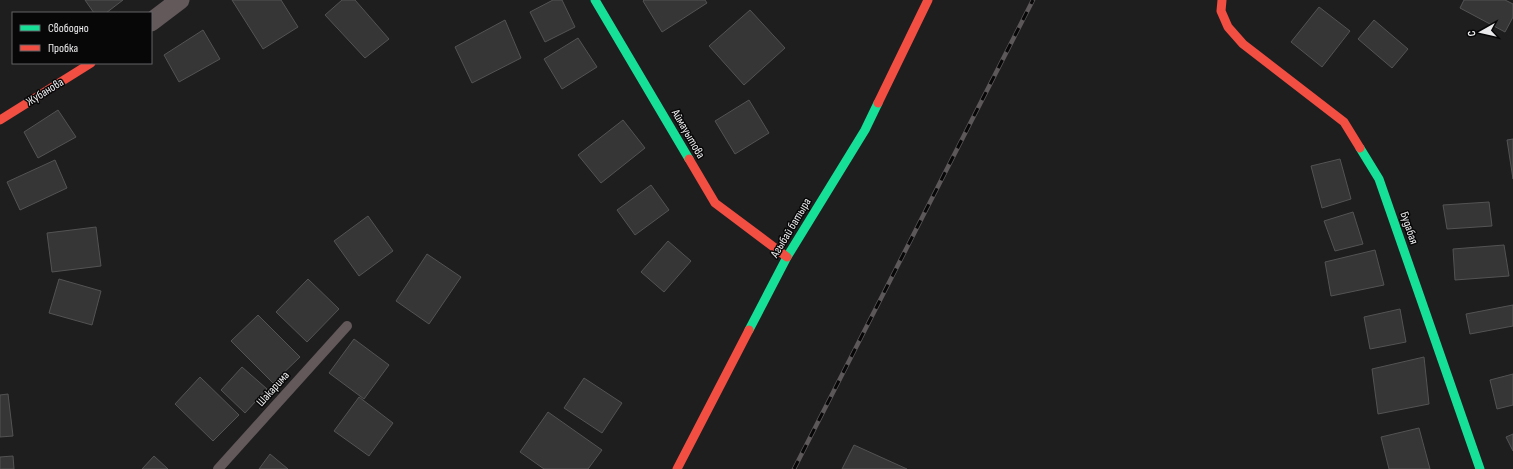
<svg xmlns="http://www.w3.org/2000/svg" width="1513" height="469" font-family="'Sofia Sans Condensed',sans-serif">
<rect width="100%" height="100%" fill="#1e1e1f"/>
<g fill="#373637" stroke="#545354">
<polygon points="85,0 123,0 106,13 94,13"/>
<polygon points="232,0 281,0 298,27 263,49"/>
<polygon points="342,0 355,0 389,39 365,58 325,15"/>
<polygon points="553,0 562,0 575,27 545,42 530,12"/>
<polygon points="644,0 705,0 707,3 662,32 643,1"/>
<polygon points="1464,0 1505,0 1513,4 1513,17 1505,32 1460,8"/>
<polygon points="1319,7 1350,31 1322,67 1291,42"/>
<polygon points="750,10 785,48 744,85 709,46"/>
<polygon points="505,20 521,58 472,83 455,47"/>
<polygon points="1374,20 1408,49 1392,68 1358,39"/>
<polygon points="203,30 220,59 179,82 164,55"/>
<polygon points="578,38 597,67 562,89 544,59"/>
<polygon points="749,100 769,133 735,154 715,121"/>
<polygon points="58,110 76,137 38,158 24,132"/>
<polygon points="623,120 645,148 601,183 578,155"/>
<polygon points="1513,139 1513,179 1507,140"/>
<polygon points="1340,159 1351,199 1322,208 1311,166"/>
<polygon points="55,160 67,188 20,210 7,182"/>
<polygon points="651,185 669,210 635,235 617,210"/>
<polygon points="1489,202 1492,226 1447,229 1443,205"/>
<polygon points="1353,212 1363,244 1335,251 1324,221"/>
<polygon points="368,216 393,251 359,276 334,241"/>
<polygon points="96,227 101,266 52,272 47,233"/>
<polygon points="668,241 691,261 664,292 641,272"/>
<polygon points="1504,245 1509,276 1455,280 1453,249"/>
<polygon points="1375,250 1384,285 1331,296 1325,262"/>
<polygon points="427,254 461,277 429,324 396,301"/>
<polygon points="59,279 101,291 92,325 49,313"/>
<polygon points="308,279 339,309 307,342 276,312"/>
<polygon points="1513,305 1513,326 1470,334 1466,314"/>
<polygon points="1400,309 1406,342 1370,349 1364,317"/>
<polygon points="258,315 300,357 273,383 231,341"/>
<polygon points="354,339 389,365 364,399 329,373"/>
<polygon points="1424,357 1429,404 1378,414 1372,369"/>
<polygon points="242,367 267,389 245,413 221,390"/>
<polygon points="1513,374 1513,405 1497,409 1490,380"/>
<polygon points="200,377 239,415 213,441 175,404"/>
<polygon points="584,378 622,403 602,433 564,408"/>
<polygon points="8,394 13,436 0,437 0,395"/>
<polygon points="359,397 393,423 369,456 334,431"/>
<polygon points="548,412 602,450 588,469 544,469 520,452"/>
<polygon points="1419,428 1430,469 1389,469 1381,437"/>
<polygon points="1513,434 1513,451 1506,437"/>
<polygon points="854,445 907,469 842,469"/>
<polygon points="270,454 288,469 259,469"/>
<polygon points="13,456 14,469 0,469 0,457"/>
<polygon points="154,456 168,469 142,469"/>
</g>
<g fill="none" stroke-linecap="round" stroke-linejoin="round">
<polyline stroke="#63585a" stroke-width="10" points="218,469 347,326"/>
<polyline stroke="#63585a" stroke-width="19" points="151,22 180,0"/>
<g stroke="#16e098" stroke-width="9">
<polyline points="595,0 689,159"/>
<polyline points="1360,148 1379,179 1480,469"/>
<polyline points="749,330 787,257 865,130 878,103"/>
</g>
<g stroke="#f24e42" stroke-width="9">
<polyline points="1222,0 1221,11 1228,27 1243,44 1344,122 1360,148"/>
<polyline points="878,103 928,0"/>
<polyline points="0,120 91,63"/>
<polyline points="689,159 715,203 787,257"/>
<polyline points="677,469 749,330"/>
</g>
<defs>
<polyline id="rail" points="794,469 1033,0"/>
</defs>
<use href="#rail" stroke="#5c5759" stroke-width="4.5"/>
<use href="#rail" stroke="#070708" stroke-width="3" stroke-dasharray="9" stroke-linecap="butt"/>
</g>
<g text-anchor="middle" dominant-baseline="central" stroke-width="3" stroke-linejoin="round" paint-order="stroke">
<g font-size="12" fill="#ebebed" stroke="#070708">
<text transform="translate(45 92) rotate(-32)">Жубанова</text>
<text transform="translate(688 134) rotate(60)">Аймауытова</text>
<text transform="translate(791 228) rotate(-59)">Агыбай батыра</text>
<text transform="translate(1409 228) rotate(71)">Будабая</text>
<text transform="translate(273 389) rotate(-48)">Шакарима</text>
</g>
</g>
<rect x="12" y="12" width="140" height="52" fill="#070708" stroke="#626264"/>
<rect x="20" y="25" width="20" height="6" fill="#16e098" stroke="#626264"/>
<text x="48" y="32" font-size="12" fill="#ebebed">Свободно</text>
<rect x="20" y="45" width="20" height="6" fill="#f24e42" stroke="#626264"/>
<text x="48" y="52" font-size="12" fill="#ebebed">Пробка</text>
<g transform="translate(1481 32) rotate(262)" stroke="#070708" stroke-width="3" paint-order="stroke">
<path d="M0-3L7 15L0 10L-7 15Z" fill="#ebebed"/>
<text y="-6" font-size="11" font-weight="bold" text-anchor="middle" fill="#ebebed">С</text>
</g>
</svg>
